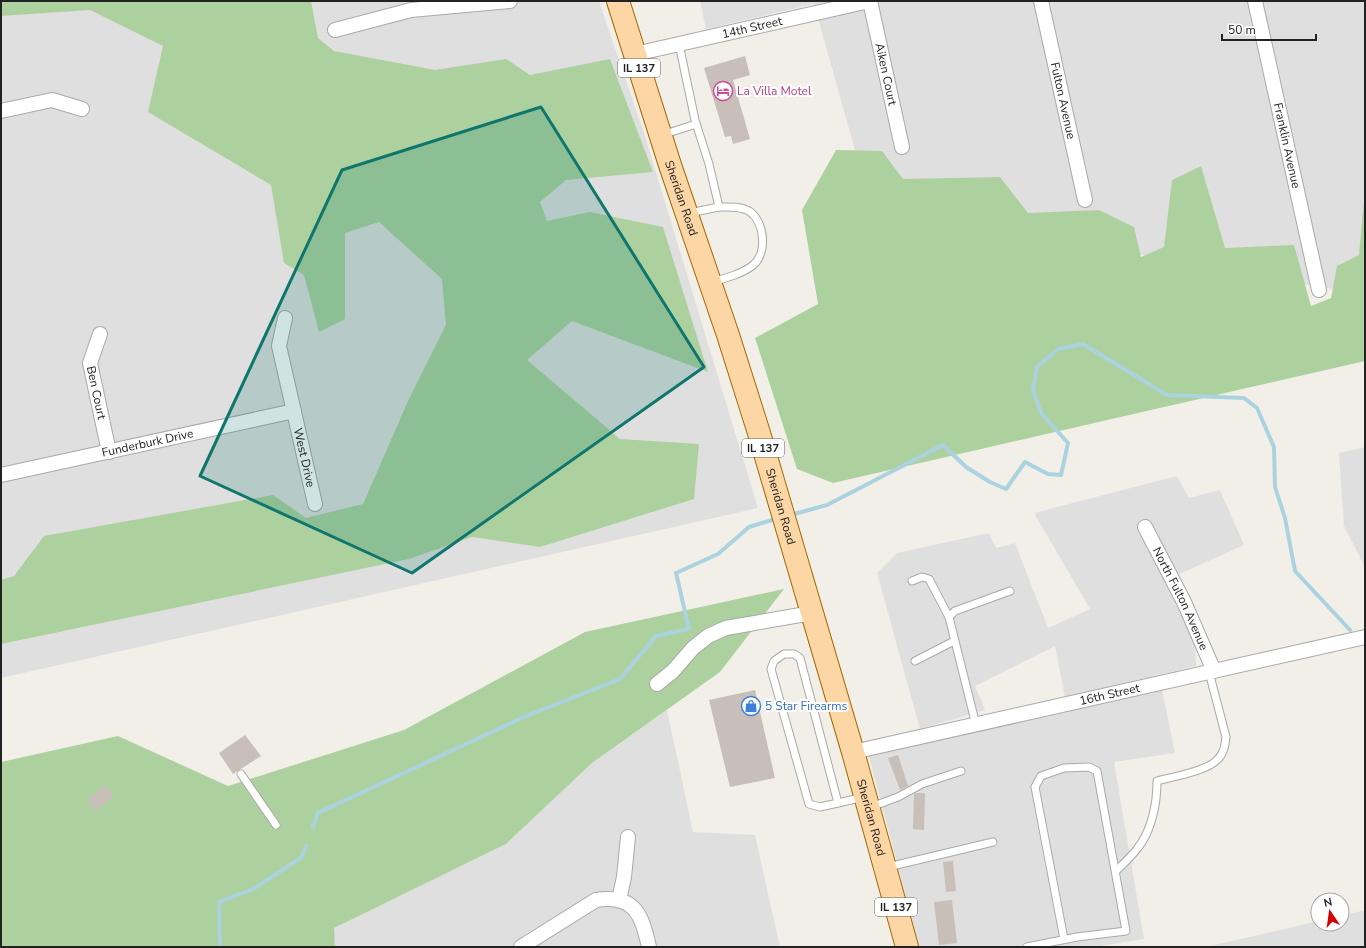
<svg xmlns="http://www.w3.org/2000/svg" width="1366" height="948" font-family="'Nunito Sans',sans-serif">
<rect width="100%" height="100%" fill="#f2efe9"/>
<g fill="#e0dfdf">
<polygon points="1,1 599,1 644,133 758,508 1,678"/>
<polygon points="700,1 1365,1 1365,294 1215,270 998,225 867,193 814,4 706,29"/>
<polygon points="1365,447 1365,567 1344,526 1339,453"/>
<polygon points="1177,476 1189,498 1220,490 1244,545 1164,581 1195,639 1196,666 1065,697 1055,646 975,686 985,710 920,729 877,573 897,553 989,533 996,548 1015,543 1048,628 1090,609 1034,513"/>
<polygon points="1162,690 1175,753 1114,762 1144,939 1094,947 919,947 868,753"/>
<polygon points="667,710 693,832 755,835 780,947 335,947 333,928 506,844 592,763"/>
<polygon points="1365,910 1365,947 1206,947 1318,921 1318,924 1342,924 1342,916"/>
</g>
<g fill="#add19e">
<polygon points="1,1 311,1 318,38 334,51 435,70 506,59 530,75 610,59 653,172 566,180 540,202 547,221 590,212 663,227 708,372 572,321 527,360 620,439 699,444 694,499 540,547 472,537 409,559 1,644 1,580 14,576 44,536 273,495 306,518 363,504 409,399 446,325 442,279 379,222 345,233 345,319 319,332 304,275 284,263 271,185 148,112 163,46 90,10 1,16"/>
<polygon points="836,150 882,151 903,179 1000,177 1028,213 1099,210 1134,227 1141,257 1164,247 1172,180 1201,166 1225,248 1294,245 1311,306 1331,298 1337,266 1359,255 1364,201 1365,361 833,483 797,469 755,338 818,304 802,210"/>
<polygon points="784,589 720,672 592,763 506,844 334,928 335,947 1,947 1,762 118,736 228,786 404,730 585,632"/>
</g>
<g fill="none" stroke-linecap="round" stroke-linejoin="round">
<g stroke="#aad3df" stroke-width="4">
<polyline points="794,514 827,505 943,445 966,467 990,482 1006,489 1025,462 1048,474 1061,475 1068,443 1041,413 1033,390 1037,367 1058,349 1083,344 1167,395 1244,398 1257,408 1274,447 1275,487 1285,518 1295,571 1350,630"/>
<polyline points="313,827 318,813 526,716 620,679 656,636 689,629 676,573 718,554 749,527 772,520"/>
<polyline points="220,947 219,902 253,889 302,857 306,846"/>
</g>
</g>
<g fill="#c7bfb8">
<polygon points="745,56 750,75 733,80 750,139 733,144 731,136 725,137 704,68"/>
<polygon points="755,690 775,778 730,787 709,700"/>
<polygon points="245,735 261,756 233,774 219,753"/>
<polygon points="898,755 908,786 900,790 888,758"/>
<polygon points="105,785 114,796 96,811 87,800"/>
<polygon points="916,793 925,793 924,830 913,829 914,794"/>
<polygon points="953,861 956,891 946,892 943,862"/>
<polygon points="952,900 957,943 939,945 934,902"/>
</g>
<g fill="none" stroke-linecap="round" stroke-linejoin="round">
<defs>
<g id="service">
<polyline points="679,44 695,120 709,164 719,207 689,213"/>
<polyline points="662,135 696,124"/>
<path d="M 712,282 C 726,278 741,274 752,266 C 768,254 765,222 749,211 C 740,206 729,207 719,207"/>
<polyline points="912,581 922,577 929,579 949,617"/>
<polygon points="784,654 794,654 800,658 838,803 820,807 809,804 771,669 774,661"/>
<polyline points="915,661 954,641"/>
<polyline points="976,725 949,617 955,611 1010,591"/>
<polyline points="241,774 276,825"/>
<polyline points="838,803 864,797"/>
<polyline points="871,807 898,797 922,784 961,771"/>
<polyline points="888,867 993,842"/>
<path d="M 1116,871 C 1123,864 1131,857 1137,849 C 1152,831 1157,803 1157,781 C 1172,777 1207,771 1217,760 C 1224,754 1225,745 1226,737 L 1209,672"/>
<polyline points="1027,947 1077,937 1126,931 1097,771 1089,767 1064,768 1041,776 1035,787 1064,939"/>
</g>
<g id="minor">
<path id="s1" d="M 870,1 L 902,147"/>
<path id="s2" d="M 1041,1 L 1085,200"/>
<path id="s3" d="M 1255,1 L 1319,290"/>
<polyline points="335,30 411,10 510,1"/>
<path id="s4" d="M 635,54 L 869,1"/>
<polyline points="1,111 52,100 82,109"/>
<path id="s5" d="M 285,318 L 279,346 L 315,504"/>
<path id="s6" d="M 100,334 L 90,363 L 109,452"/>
<path id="s7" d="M 1,475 L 294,411"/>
<path id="s8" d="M 1145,527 L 1184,602 L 1214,671"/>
<polyline points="657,684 673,671 693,648 708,636 726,628 812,613"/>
<path id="s9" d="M 853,752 L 1365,637"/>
<polyline points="619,900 624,877 628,837"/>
<path d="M 521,947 L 596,900 C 635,894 642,915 649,947"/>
</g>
<g id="primary">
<path id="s10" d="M 618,1 L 670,165 L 728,335 L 759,433 L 853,752 L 907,947"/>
</g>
</defs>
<use href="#service" stroke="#a9a9a9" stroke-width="9"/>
<use href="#minor" stroke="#a9a9a9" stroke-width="16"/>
<use href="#primary" stroke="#a06b00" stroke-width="24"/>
<use href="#service" stroke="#fff" stroke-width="7"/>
<use href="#minor" stroke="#fff" stroke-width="14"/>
<use href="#primary" stroke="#fcd6a4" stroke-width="22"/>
</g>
<path fill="#0f766e" fill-opacity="0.2" stroke="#0f766e" stroke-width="3" stroke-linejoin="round" d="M 541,107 L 704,367 L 412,573 L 200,476 L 342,170 Z"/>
<defs>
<symbol id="hotel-ring" viewBox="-11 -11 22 22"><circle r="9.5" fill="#fff" stroke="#d1479c" stroke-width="1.5"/><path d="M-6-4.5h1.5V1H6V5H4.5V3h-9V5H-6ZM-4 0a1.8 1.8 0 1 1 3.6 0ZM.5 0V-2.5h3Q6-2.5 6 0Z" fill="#d1479c"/></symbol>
<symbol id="shop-ring" viewBox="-11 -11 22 22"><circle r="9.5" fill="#fff" stroke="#3f7fe0" stroke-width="1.5"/><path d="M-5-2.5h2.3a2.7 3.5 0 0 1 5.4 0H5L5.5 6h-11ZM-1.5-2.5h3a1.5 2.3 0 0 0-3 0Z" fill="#3f7fe0"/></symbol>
</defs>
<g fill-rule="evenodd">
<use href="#hotel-ring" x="712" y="80" width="22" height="22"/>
<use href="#shop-ring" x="740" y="695" width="22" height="22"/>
</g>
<g text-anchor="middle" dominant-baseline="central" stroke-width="4" stroke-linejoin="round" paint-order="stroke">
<g fill="#fff" stroke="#646464" stroke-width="1">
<rect x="618" y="59" width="42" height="18" rx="3"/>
<rect x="742" y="439" width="42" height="18" rx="3"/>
<rect x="875" y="898" width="42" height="18" rx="3"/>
</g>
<g font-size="11" font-weight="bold" fill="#222">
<text x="639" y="68">IL 137</text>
<text x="763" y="448">IL 137</text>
<text x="896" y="907">IL 137</text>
</g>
<g font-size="12" fill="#222" stroke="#fff">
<text stroke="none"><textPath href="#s4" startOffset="120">14th Street</textPath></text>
<text stroke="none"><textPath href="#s1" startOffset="75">Aiken Court</textPath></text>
<text stroke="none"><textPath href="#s2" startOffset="102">Fulton Avenue</textPath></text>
<text stroke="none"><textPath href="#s3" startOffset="148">Franklin Avenue</textPath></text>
<text stroke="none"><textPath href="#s10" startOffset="207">Sheridan Road</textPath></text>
<text stroke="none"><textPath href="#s6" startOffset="61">Ben Court</textPath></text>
<text stroke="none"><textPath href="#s7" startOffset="150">Funderburk Drive</textPath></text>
<text stroke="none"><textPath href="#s5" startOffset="143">West Drive</textPath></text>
<text stroke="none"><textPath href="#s10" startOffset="531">Sheridan Road</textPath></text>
<text stroke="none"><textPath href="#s8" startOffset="80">North Fulton Avenue</textPath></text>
<text stroke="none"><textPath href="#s9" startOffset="263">16th Street</textPath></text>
<text stroke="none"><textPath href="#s10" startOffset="855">Sheridan Road</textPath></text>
</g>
<g font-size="12" fill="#b23c85" stroke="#fff" text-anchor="start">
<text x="737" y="91">La Villa Motel</text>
</g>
<g font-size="12" fill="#366cbe" stroke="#fff" text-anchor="start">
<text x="765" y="706">5 Star Firearms</text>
</g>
</g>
<rect width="1366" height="948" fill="none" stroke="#222222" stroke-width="4"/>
<g transform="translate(1330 912) rotate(347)"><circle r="19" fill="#ffffff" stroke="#a7a7a7"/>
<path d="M0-3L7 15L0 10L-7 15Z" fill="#d40000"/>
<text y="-6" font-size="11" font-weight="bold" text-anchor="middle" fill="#222222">N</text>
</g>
<path d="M1222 34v6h94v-6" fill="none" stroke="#222222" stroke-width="2"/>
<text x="1228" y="34" font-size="12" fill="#222222" stroke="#ffffff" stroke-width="3" paint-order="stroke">50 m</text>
</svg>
